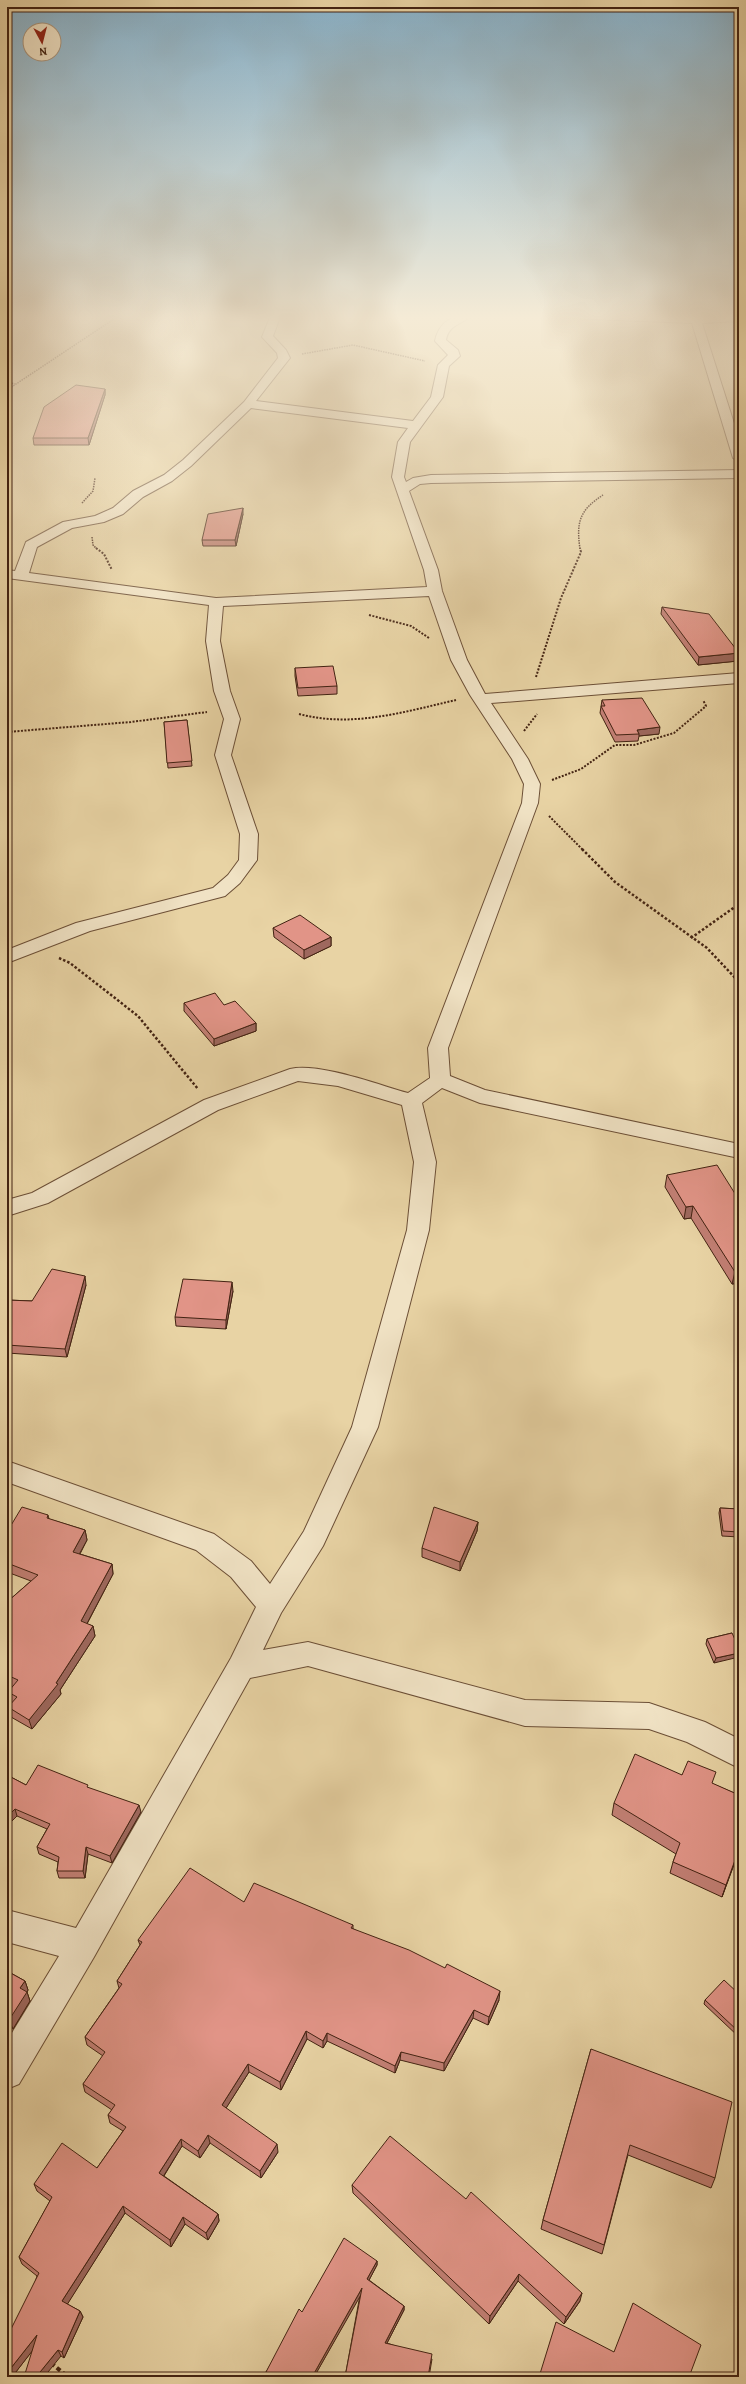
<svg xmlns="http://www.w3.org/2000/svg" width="746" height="2384" font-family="Alegreya,serif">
<rect width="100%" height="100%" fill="#e8d3a4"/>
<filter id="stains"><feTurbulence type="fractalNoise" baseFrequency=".005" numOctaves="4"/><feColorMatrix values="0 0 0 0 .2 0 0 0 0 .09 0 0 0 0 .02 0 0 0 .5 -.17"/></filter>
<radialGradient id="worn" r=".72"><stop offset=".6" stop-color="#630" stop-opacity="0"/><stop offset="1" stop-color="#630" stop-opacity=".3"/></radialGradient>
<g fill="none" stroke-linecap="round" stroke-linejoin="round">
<defs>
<g id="minor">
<path d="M 271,315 L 281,315 L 273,336 L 286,350 L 290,358 L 256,401 L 413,421 L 431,397 L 438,365 L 448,355 L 435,341 C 439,322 452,315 470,315 C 464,325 449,323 446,340 L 458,350 L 460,356 L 449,366 L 443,397 L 410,442 L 404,477 L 406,482 L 413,478 L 431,475 L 739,470 L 739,478 L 431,483 L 420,484 L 409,491 L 438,570 L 442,591 L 467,660 L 485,694 L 739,673 L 739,683 L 491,703 L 528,759 L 540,784 L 538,803 L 448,1048 L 450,1076 L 485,1090 L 739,1144 L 739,1158 L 480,1103 L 442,1088 L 422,1103 L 436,1162 L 429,1230 L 378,1427 L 323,1546 L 281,1613 L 263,1650 L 308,1642 L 525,1700 L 649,1703 L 705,1722 L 739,1739 L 739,1768 L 687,1742 L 649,1729 L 525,1726 L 308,1666 L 250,1678 L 94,1957 L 19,2084 L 7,2089 L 7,2041 L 59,1956 L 7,1942 L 7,1910 L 76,1928 L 231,1658 L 256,1607 L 231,1577 L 196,1550 L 7,1482 L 7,1461 L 214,1534 L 251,1561 L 270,1584 L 304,1531 L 352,1427 L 407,1230 L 414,1162 L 402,1105 L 338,1086 L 298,1081 L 218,1110 L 48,1203 L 7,1216 L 7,1200 L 32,1193 L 204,1100 L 290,1069 C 318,1062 379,1085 408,1093 L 430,1078 L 428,1048 L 522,803 L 524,784 L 512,759 L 470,695 L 451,660 L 429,596 L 223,606 L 220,641 L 230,691 L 240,719 L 231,755 L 258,834 L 257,860 L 240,883 L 225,896 L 90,931 L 7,963 L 7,950 L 76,923 L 213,888 L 228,875 L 239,860 L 240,834 L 215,755 L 224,719 L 214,691 L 206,641 L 209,605 L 7,578 L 7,570 L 15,571 L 26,542 L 63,522 L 95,516 L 113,508 L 133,491 L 164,475 L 183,460 L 244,402 L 278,358 L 277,353 L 262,337 ZM 251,408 L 408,428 L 398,442 L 392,477 L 424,570 L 427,587 L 216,598 L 29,573 L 37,547 L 72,528 L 104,522 L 123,514 L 143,497 L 172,481 L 191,466 Z"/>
<polygon points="561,315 696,317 739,315 739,321 702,323 739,439 739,462 733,458 692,323 566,318"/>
</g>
</defs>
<use href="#minor" stroke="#6c4f36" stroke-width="2"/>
<g stroke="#432312" stroke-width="1.5" stroke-dasharray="1.5 1" stroke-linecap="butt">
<polyline points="302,354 353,345 425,361"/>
<polyline points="7,382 15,384"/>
<polyline points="7,390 120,315"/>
<polyline points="82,503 93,491 95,478"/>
<polyline points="92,537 93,545 97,549"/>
<path d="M 580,549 C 576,521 580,510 603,495"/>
</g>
<g stroke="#432312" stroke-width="2" stroke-dasharray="2 1.5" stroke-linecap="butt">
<polyline points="96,548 104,554 112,570"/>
<polyline points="369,615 411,626 429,638"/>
<polyline points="536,677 561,598 581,552 580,548"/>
<path d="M 299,714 C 352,728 404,712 456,700"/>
<polyline points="524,731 537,714"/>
<polyline points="7,732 131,722 207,712"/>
<polyline points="552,780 581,769 615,745 634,745 674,733 706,706 703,700"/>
<polyline points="549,816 583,850"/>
</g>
<g stroke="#432312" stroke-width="2.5" stroke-dasharray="2.5 2" stroke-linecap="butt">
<polyline points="582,849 615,882 707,948 739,982"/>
<polyline points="691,938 739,904"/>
<polyline points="59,958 70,963 138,1016 198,1089"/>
</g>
<g stroke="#432312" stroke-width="4" stroke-dasharray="4.5 3" stroke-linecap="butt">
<polyline points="7,2328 13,2333"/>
<polyline points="51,2363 68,2377"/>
</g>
<use href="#minor" fill="#f0e2c4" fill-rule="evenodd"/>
</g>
<g fill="#c27f74" stroke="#432312">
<polygon points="105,389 105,395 89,445 34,445 33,438"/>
<polygon points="243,514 236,546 203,546 202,540"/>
<polygon points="662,607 738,661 698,665 661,614"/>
<polygon points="295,668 337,686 337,694 298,696 295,676"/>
<polygon points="602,700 659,734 639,736 638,741 615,742 600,713"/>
<polygon points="187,720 192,766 168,768 164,722"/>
<polygon points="273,928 331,937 331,946 304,959 274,937"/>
<polygon points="184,1003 256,1023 256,1031 214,1046 184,1011"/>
<polygon points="667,1175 739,1200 739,1283 732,1284 691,1218 684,1219 665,1187"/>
<polygon points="86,1285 67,1357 7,1353 7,1300 32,1301"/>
<polygon points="233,1291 226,1329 176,1326 175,1317"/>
<polygon points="720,1508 739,1509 739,1537 722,1536 719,1513"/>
<polygon points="48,1515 49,1519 85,1530 87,1540 80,1554 112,1564 113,1574 87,1624 93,1626 95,1636 60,1690 61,1694 32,1729 11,1717 8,1707 12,1702 11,1701 8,1692 12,1686 7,1684 7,1602 31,1581 7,1572 7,1532"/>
<polygon points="478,1522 477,1531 460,1571 422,1557 422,1548"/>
<polygon points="732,1633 714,1663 706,1644 707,1639"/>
<polygon points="7,1775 26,1785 88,1788 141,1812 112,1863 88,1854 85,1878 59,1878 57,1871 58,1862 39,1854 37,1847 47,1829 17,1816 7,1826"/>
<polygon points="682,1775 713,1784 739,1795 739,1855 738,1854 722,1897 670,1873 673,1862 676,1854 612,1815 614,1803"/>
<polygon points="244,1902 353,1925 353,1929 499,2000 488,2025 473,2018 444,2071 400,2060 395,2073 327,2041 323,2048 307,2039 281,2090 249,2072 226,2108 278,2152 261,2178 210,2143 200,2158 182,2146 164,2176 218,2214 219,2221 208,2240 185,2224 171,2247 125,2213 67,2304 80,2311 83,2317 64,2358 61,2356 32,2351 12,2377 7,2377 37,2276 22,2264 19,2257 50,2201 37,2191 34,2184 97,2168 123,2131 110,2123 108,2115 112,2110 85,2092 83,2084 103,2056 87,2045 85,2037 119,1988 117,1981 140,1945 138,1940"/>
<polygon points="7,1971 25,1981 28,1990 27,1992 30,2001 13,2029 7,2027"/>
<polygon points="739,1994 739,2037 704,2004 705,2000"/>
<polygon points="591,2049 715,2178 711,2188 628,2155 602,2254 541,2229 543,2220"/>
<polygon points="352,2185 580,2301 564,2324 518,2281 489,2324 353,2193"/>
<polygon points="377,2261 377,2265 369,2280 404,2306 404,2310 387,2343 432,2359 429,2377 345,2377 360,2295 314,2377 268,2377 267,2376 266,2372 302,2312"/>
</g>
<g fill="#9e685e" stroke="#432312">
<polygon points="105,389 105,395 89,445 88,438"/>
<polygon points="243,508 243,514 236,546 235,540"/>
<polygon points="739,653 738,661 698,665 699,657"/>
<polygon points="660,727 659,734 639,736 639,734 637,730"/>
<polygon points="331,937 331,946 304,959 304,950"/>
<polygon points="256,1023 256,1031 214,1046 214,1039"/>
<polygon points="693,1206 691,1218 684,1219 686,1207"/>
<polygon points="739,1271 739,1283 732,1284 735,1272"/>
<polygon points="85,1276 86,1285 67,1357 65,1349"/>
<polygon points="232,1282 233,1291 226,1329 226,1320"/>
<polygon points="478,1522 477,1531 460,1571 460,1562"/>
<polygon points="85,1530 87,1540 75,1562 73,1552"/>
<polygon points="112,1564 113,1574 83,1631 81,1621"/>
<polygon points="93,1626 95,1636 60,1690 61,1694 32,1729 29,1720 56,1683"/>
<polygon points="739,1653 739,1657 714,1663 716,1658"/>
<polygon points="139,1805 141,1812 112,1863 110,1856"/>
<polygon points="15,1809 17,1816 7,1826 7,1817"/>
<polygon points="86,1847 88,1854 85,1878 83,1871"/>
<polygon points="739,1849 739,1850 722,1897 726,1885"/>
<polygon points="25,1981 28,1990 27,1992 30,2001 13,2029 9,2020 20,1988"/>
<polygon points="500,1991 499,2000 488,2025 489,2017"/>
<polygon points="474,2010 473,2018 444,2071 444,2063"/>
<polygon points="306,2031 307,2039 281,2090 280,2082"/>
<polygon points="327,2033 327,2041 323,2048 323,2041"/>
<polygon points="401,2052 400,2060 395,2073 395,2066"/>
<polygon points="248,2064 249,2072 223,2113 222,2105"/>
<polygon points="208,2135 210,2143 200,2158 198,2151"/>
<polygon points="181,2139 182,2146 161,2180 159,2173"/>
<polygon points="277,2144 278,2152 261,2178 260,2171"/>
<polygon points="123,2206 125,2213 65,2308 62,2301"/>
<polygon points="218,2214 219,2221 208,2240 206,2233"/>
<polygon points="183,2217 185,2224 171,2247 170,2240"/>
<polygon points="377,2261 377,2265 367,2284 367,2279"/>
<polygon points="519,2274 518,2281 489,2324 490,2316"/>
<polygon points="362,2288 362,2293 314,2377 312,2377"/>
<polygon points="582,2293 580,2301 564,2324 566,2317"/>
<polygon points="404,2306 404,2310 385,2347 385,2343"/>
<polygon points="80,2311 83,2317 64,2358 62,2352"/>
<polygon points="37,2335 40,2341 12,2377 7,2377 7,2373"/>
<polygon points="58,2350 61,2356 44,2377 36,2377"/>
</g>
<g fill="#e19487" stroke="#432312">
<polygon points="76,385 105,389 88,438 33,438 44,407"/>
<polygon points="243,508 235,540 202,540 208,514"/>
<polygon points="662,607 709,614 739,653 699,657"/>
<polygon points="333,666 337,686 298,688 295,668"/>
<polygon points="642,698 660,727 637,730 639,734 616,735 601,706 605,706 602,700"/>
<polygon points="187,720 192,761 167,763 164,722"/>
<polygon points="300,915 331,937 304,950 273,928"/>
<polygon points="215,993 224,1005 235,1001 256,1023 214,1039 184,1003"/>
<polygon points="717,1165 739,1200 739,1271 735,1272 693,1206 686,1207 667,1175"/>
<polygon points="52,1269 85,1276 65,1349 7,1345 7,1300 32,1301"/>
<polygon points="183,1279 232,1282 226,1320 175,1317"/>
<polygon points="22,1507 48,1515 47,1518 85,1530 73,1552 112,1564 81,1621 93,1626 56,1683 58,1684 29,1720 8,1707 17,1697 8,1692 18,1680 7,1675 7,1602 38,1575 7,1563 7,1532"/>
<polygon points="434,1507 478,1522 460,1562 422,1548"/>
<polygon points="720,1508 739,1509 739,1532 723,1531"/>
<polygon points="732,1633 739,1648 739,1653 716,1658 707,1639"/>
<polygon points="635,1754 682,1775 688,1761 716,1772 712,1783 739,1795 739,1849 726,1885 673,1862 680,1843 614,1803"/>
<polygon points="38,1765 88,1785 87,1787 139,1805 110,1856 86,1847 83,1871 57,1871 59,1857 37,1847 50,1824 15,1809 7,1817 7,1775 26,1785"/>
<polygon points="190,1868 244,1902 254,1883 353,1925 351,1928 409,1950 445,1968 447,1964 500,1991 489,2017 474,2010 444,2063 401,2052 395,2066 327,2033 323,2041 306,2031 280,2082 248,2064 222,2105 277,2144 260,2171 208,2135 198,2151 181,2139 159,2173 218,2214 206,2233 183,2217 170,2240 123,2206 62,2301 80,2311 62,2352 58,2350 36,2377 24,2377 37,2335 7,2373 7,2337 39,2273 19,2257 52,2197 34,2184 62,2143 97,2168 126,2127 108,2115 115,2105 83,2084 105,2052 85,2037 122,1984 117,1981 142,1942 138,1940"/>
<polygon points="7,1971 25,1981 20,1988 27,1992 9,2020 7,2019"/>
<polygon points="724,1980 739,1994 739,2032 705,2000"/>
<polygon points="591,2049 732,2102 715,2178 630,2145 604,2245 543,2220"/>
<polygon points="390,2136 466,2199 471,2192 582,2293 566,2317 519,2274 490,2316 352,2185"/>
<polygon points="344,2238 377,2261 367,2279 404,2306 385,2343 432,2354 428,2377 345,2377 362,2288 312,2377 273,2377 266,2372 299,2309 302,2312"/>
<polygon points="633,2303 701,2345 689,2377 539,2377 556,2322 614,2352"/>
</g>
<linearGradient id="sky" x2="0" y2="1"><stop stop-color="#88b5d0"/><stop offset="0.49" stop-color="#f5ebd6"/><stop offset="1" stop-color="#f5ebd6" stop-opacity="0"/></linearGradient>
<rect width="746" height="648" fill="url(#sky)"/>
<rect width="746" height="2384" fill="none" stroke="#e8d3a4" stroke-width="24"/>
<rect x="8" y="8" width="730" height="2368" fill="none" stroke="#432312" stroke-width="2"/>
<rect x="12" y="12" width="722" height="2360" fill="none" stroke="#432312"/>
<g transform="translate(42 42) rotate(173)"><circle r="19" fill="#f0e2c4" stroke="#ab967d"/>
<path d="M0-3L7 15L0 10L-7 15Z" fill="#8f2418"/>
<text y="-6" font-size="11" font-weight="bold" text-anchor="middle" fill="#432312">N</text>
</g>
<rect width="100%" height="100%" filter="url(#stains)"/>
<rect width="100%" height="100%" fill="url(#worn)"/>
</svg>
